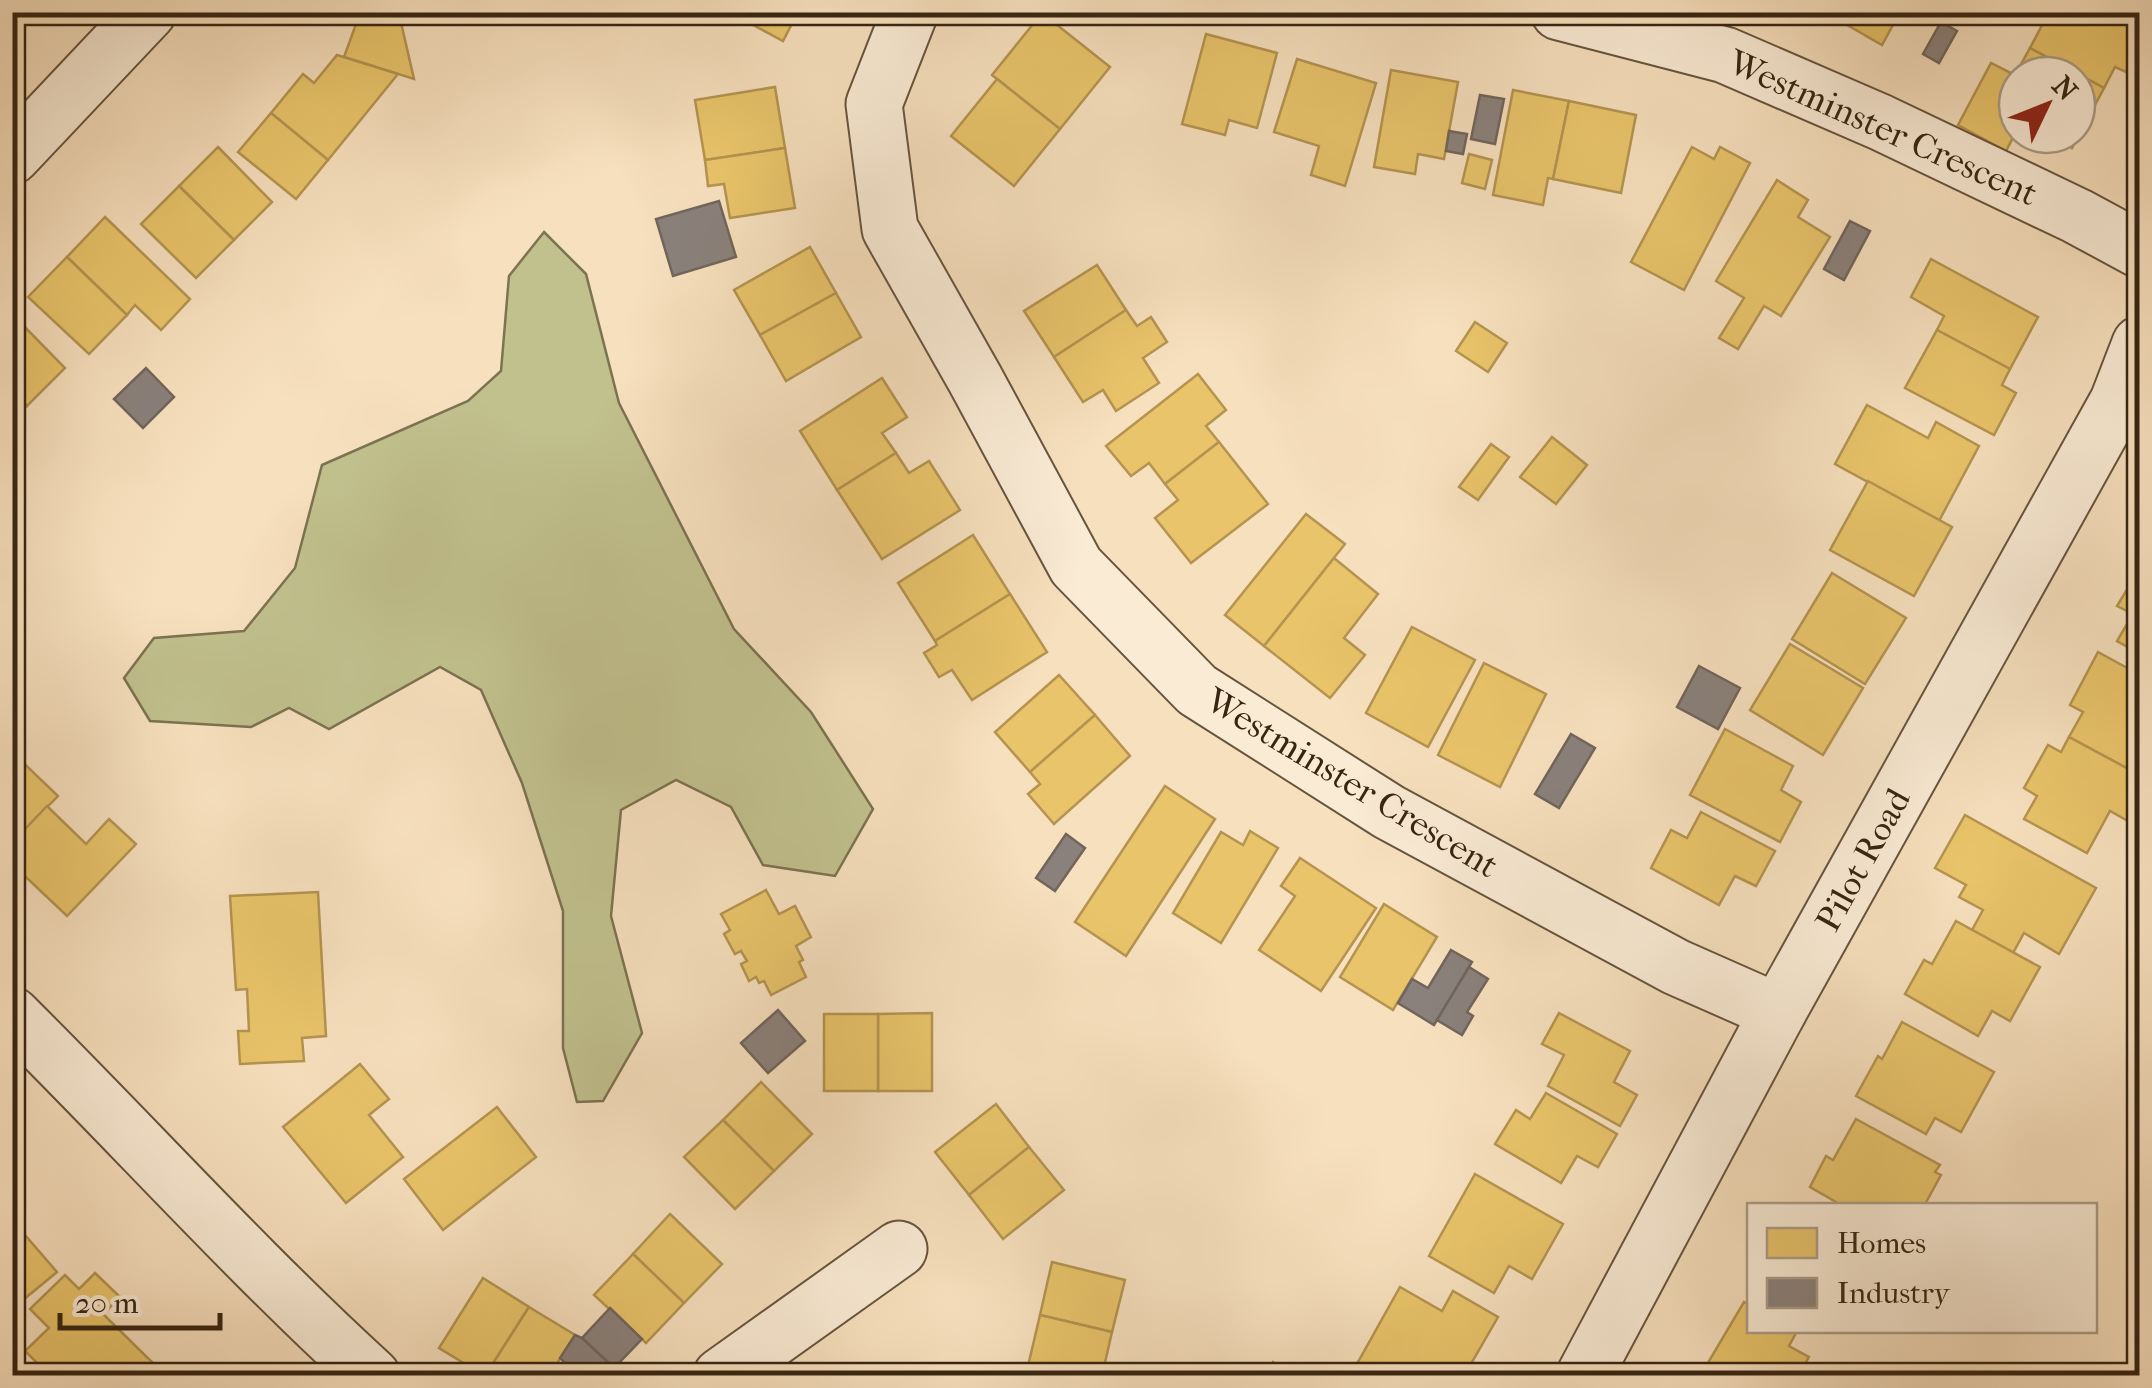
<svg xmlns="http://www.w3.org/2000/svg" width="2152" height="1388" font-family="'IM FELL French Canon',serif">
<rect width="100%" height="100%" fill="#f7e0be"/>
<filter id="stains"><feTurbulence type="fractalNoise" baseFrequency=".002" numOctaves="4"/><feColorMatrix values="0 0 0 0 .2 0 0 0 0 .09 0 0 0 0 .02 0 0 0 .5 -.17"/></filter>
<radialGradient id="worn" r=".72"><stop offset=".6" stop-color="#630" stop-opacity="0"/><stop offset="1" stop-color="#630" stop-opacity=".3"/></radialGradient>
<polygon fill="#c1c18e" stroke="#7c7350" stroke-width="2.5" points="544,232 586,274 619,403 734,629 811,712 873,809 835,876 763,865 731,807 676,780 621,810 611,916 642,1033 603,1101 577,1102 563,1048 563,911 522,783 481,690 440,667 329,729 289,708 251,727 150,721 124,678 154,638 244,631 295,568 322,465 468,401 501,371 509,276"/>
<g fill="#e9c46a" stroke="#b49450" stroke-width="2.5">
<polygon points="352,12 404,12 399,14 414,79 344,57 355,27"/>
<polygon points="729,12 798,12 783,41"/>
<polygon points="1847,12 1920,12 1914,23 1899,14 1882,45 1842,22"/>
<polygon points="2049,12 2140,12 2140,48 2126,72 2115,67 2104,88 2030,48"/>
<polygon points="1042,13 1110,67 1060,129 992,75"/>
<polygon points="1206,34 1277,53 1257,128 1229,120 1225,135 1182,124"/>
<polygon points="2030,48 2104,88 2072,148 2048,135 2077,135 2077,75 2017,75 2017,130 2006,151 1958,125 1991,63 2015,75"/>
<polygon points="337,55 398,74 328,160 271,113 303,74 314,83"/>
<polygon points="1297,59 1376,83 1345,186 1311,175 1319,146 1274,132"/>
<polygon points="1391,70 1458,82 1444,159 1418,154 1415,174 1374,167"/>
<polygon points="997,79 1060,129 1014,186 951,136"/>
<polygon points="775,87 785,148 705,160 695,100"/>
<polygon points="1513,90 1569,101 1553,179 1548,178 1543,205 1493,195"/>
<polygon points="1569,101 1636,115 1621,193 1553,179"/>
<polygon points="271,113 328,160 296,199 238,152"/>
<polygon points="218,147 272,202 234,240 179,186"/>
<polygon points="1692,147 1714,159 1720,147 1750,163 1684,290 1631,262"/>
<polygon points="785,148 795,208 730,218 724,184 708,186 705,160"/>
<polygon points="1469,154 1492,160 1485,189 1462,183"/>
<polygon points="1777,180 1808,200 1798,217 1830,237 1781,316 1764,306 1738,349 1719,338 1744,298 1716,281"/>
<polygon points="179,186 234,240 196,278 141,224"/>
<polygon points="105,217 190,299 161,330 135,305 127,315 67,257"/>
<polygon points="810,247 836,293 760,335 734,290"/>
<polygon points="67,257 127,315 89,354 28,297"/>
<polygon points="1931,259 2038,317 2010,369 1937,330 1944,316 1911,297"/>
<polygon points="1097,265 1126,310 1054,357 1024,311"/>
<polygon points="836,293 861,337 786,381 760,335"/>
<polygon points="1126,310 1137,326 1151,317 1167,342 1143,358 1159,383 1116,411 1103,390 1083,402 1054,357"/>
<polygon points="12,314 65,368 27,406 12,391"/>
<polygon points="1475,322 1507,343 1488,372 1456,351"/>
<polygon points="1937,330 2010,369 2002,385 2016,393 1994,435 1905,388"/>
<polygon points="1198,374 1226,410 1206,426 1219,442 1165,484 1149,463 1131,476 1106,446"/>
<polygon points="882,378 907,417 882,433 896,453 837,490 800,431"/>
<polygon points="12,391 27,406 12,420"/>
<polygon points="1867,405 1928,438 1936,422 1979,446 1939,521 1835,464"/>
<polygon points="1552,437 1587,465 1556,504 1520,477"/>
<polygon points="1219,442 1268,504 1191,563 1155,518 1178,500 1165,484"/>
<polygon points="1491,444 1509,457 1478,500 1459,487"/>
<polygon points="896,453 909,473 929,461 960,510 882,559 837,490"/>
<polygon points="1868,481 1952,527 1914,596 1830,550"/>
<polygon points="1306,514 1345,544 1264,646 1225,615"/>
<polygon points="973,535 1010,594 935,641 898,583"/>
<polygon points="1334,558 1378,594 1344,638 1365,655 1330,698 1264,646"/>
<polygon points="2140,568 2140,654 2117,641 2133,614 2117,606"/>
<polygon points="1832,573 1906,618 1865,684 1792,639"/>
<polygon points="1010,594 1047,652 972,700 952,670 939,677 924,653 937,645 935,641"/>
<polygon points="1412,627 1475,660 1428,747 1366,713"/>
<polygon points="1790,644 1863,688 1823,755 1750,710"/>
<polygon points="2098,652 2140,675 2140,757 2132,771 2069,737 2083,712 2070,705"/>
<polygon points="1484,663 1546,694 1500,787 1438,755"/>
<polygon points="1059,675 1095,715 1030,772 995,732"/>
<polygon points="1095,715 1130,756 1054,824 1028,794 1040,784 1030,772"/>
<polygon points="1725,729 1793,766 1781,790 1801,802 1780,842 1690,795"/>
<polygon points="2069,737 2132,771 2127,780 2140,787 2140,816 2135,825 2110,811 2087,853 2024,819 2037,796 2024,788 2048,745 2061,752"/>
<polygon points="12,752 58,796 12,843"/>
<polygon points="1165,786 1215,819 1126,956 1075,922"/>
<polygon points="47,806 86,844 109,819 136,844 67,916 12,864 12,843"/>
<polygon points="1701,812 1775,851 1756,886 1735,876 1719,905 1651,868 1671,830 1687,838"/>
<polygon points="1965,815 2096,888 2059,954 2024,933 2013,953 1972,930 1983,910 1959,897 1966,885 1935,868"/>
<polygon points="1250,831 1278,848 1221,943 1173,913 1221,832 1243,845"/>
<polygon points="1300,858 1376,908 1321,991 1259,950 1295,896 1281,886"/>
<polygon points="766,890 779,914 795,906 811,937 796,946 803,960 799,962 806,977 771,995 764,981 759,983 756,977 749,981 741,964 747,961 741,951 735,954 724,934 730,930 721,914"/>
<polygon points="318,892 326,1036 302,1038 304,1061 240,1064 238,1031 249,1031 247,989 236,990 230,896"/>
<polygon points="1384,904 1437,937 1393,1010 1340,977"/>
<polygon points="1956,921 2040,967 2010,1021 1992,1011 1978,1036 1905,994 1924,960 1932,964"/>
<polygon points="932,1013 932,1091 878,1091 878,1014"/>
<polygon points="1559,1013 1630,1051 1614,1082 1637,1095 1620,1126 1548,1086 1564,1055 1542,1044"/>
<rect x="824" y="1014" width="54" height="77"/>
<polygon points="1902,1022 1994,1072 1961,1132 1935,1118 1926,1134 1856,1096 1878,1056 1882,1059"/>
<polygon points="360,1064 389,1099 369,1115 403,1157 346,1203 283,1127"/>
<polygon points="761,1082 812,1134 774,1171 723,1120"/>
<polygon points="1546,1093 1617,1134 1598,1167 1577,1156 1561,1183 1495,1144 1516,1110 1530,1119"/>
<polygon points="996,1104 1029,1147 969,1195 935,1152"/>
<polygon points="497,1107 536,1157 443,1230 404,1179"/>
<polygon points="1856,1119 1940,1165 1935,1172 1941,1175 1924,1206 1843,1206 1810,1187 1826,1156 1833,1160"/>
<polygon points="723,1120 774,1171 735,1209 684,1157"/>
<polygon points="1029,1147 1064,1190 1003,1239 969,1195"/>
<polygon points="1475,1174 1563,1224 1532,1279 1509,1266 1494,1293 1429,1256"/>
<polygon points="670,1214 722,1264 684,1303 633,1254"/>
<polygon points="12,1220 57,1272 12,1309"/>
<polygon points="633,1254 684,1303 646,1343 594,1295"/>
<polygon points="1052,1262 1125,1280 1112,1332 1040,1315"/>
<polygon points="95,1273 120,1297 103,1314 154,1364 143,1376 50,1376 25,1351 49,1328 30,1309 65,1275 79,1289"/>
<polygon points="483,1278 529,1307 485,1376 439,1348"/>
<polygon points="1400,1287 1442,1311 1453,1291 1498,1317 1464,1376 1380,1376 1358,1362"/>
<polygon points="1744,1302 1750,1305 1750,1330 1792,1330 1796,1333 1789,1346 1809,1357 1798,1376 1722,1376 1706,1366"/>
<polygon points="529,1307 575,1335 549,1376 485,1376"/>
<polygon points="1040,1315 1112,1332 1102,1376 1067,1376 1028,1366"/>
<polygon points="1273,1362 1296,1376 1265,1376"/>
<polygon points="1358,1362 1380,1376 1350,1376"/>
</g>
<g fill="#8a817c" stroke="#71655c" stroke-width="2.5">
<polygon points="1941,22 1957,31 1939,63 1923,54"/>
<polygon points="1480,95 1504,99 1495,144 1471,139"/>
<polygon points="1449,131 1467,134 1463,154 1446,151"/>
<polygon points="719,201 736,257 673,276 656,219"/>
<polygon points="1850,221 1870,231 1844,280 1824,269"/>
<polygon points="146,368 174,397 143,428 114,399"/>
<polygon points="1699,666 1740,688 1718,729 1677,707"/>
<polygon points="1571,734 1595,748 1559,808 1535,794"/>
<polygon points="1066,834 1085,848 1055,891 1036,878"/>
<polygon points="1451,950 1472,962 1434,1025 1398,1003 1412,979 1428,988"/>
<polygon points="1469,967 1488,979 1467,1012 1473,1016 1462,1035 1437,1020"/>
<polygon points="778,1010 805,1041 768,1073 741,1043"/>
<polygon points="610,1308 642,1339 614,1368 582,1338"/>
<polygon points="575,1335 582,1338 614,1368 607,1376 579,1376 560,1358"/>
</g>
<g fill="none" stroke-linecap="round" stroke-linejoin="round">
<defs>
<g id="street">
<polyline points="910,12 874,104 890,229 975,379 1076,566 1197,690 1389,812 1676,967 1778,1012"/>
<polyline points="1559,12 1725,55 1880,122 2077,216 2140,250"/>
<polyline points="12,156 148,12"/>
<path d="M 12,1015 C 133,1135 246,1261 372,1376"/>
<polyline points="721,1376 899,1249"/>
<polyline points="1584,1376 1778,1012 2118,401 2140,344"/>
</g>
</defs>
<use href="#street" stroke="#67543d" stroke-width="59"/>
<use href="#street" stroke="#faebd5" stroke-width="55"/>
</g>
<g text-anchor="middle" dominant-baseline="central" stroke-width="10" stroke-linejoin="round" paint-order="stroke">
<g font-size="35" fill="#372512" stroke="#faebd5">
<text transform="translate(1883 128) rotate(24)">Westminster Crescent</text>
<text transform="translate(1352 783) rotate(31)">Westminster Crescent</text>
<text transform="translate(1863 860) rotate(-61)">Pilot Road</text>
</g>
</g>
<rect width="2152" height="1388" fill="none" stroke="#f7e0be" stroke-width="50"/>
<rect x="15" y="15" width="2122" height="1358" fill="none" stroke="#372512" stroke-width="5"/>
<rect x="25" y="25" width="2102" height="1338" fill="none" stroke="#372512" stroke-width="2.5"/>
<rect x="1747" y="1203" width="350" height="130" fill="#faebd5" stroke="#ac9c87" stroke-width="2.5"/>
<rect x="1767" y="1228" width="50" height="30" fill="#e9c46a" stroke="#ac9c87" stroke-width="2.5"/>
<text x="1837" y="1253" font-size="30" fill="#372512">Homes</text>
<rect x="1767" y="1278" width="50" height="30" fill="#8a817c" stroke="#ac9c87" stroke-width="2.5"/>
<text x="1837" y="1303" font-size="30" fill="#372512">Industry</text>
<g transform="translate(2047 105) rotate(47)"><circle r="48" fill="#faebd5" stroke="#ac9c87" stroke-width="2.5"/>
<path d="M0-8L18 38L0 25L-18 38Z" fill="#8f2418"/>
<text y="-15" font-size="28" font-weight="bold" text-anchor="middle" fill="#372512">N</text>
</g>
<path d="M60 1313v15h160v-15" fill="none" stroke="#372512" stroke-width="5"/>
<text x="75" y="1313" font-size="30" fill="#372512" stroke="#faebd5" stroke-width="8" paint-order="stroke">20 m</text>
<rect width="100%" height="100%" filter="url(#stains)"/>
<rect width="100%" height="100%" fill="url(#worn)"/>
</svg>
